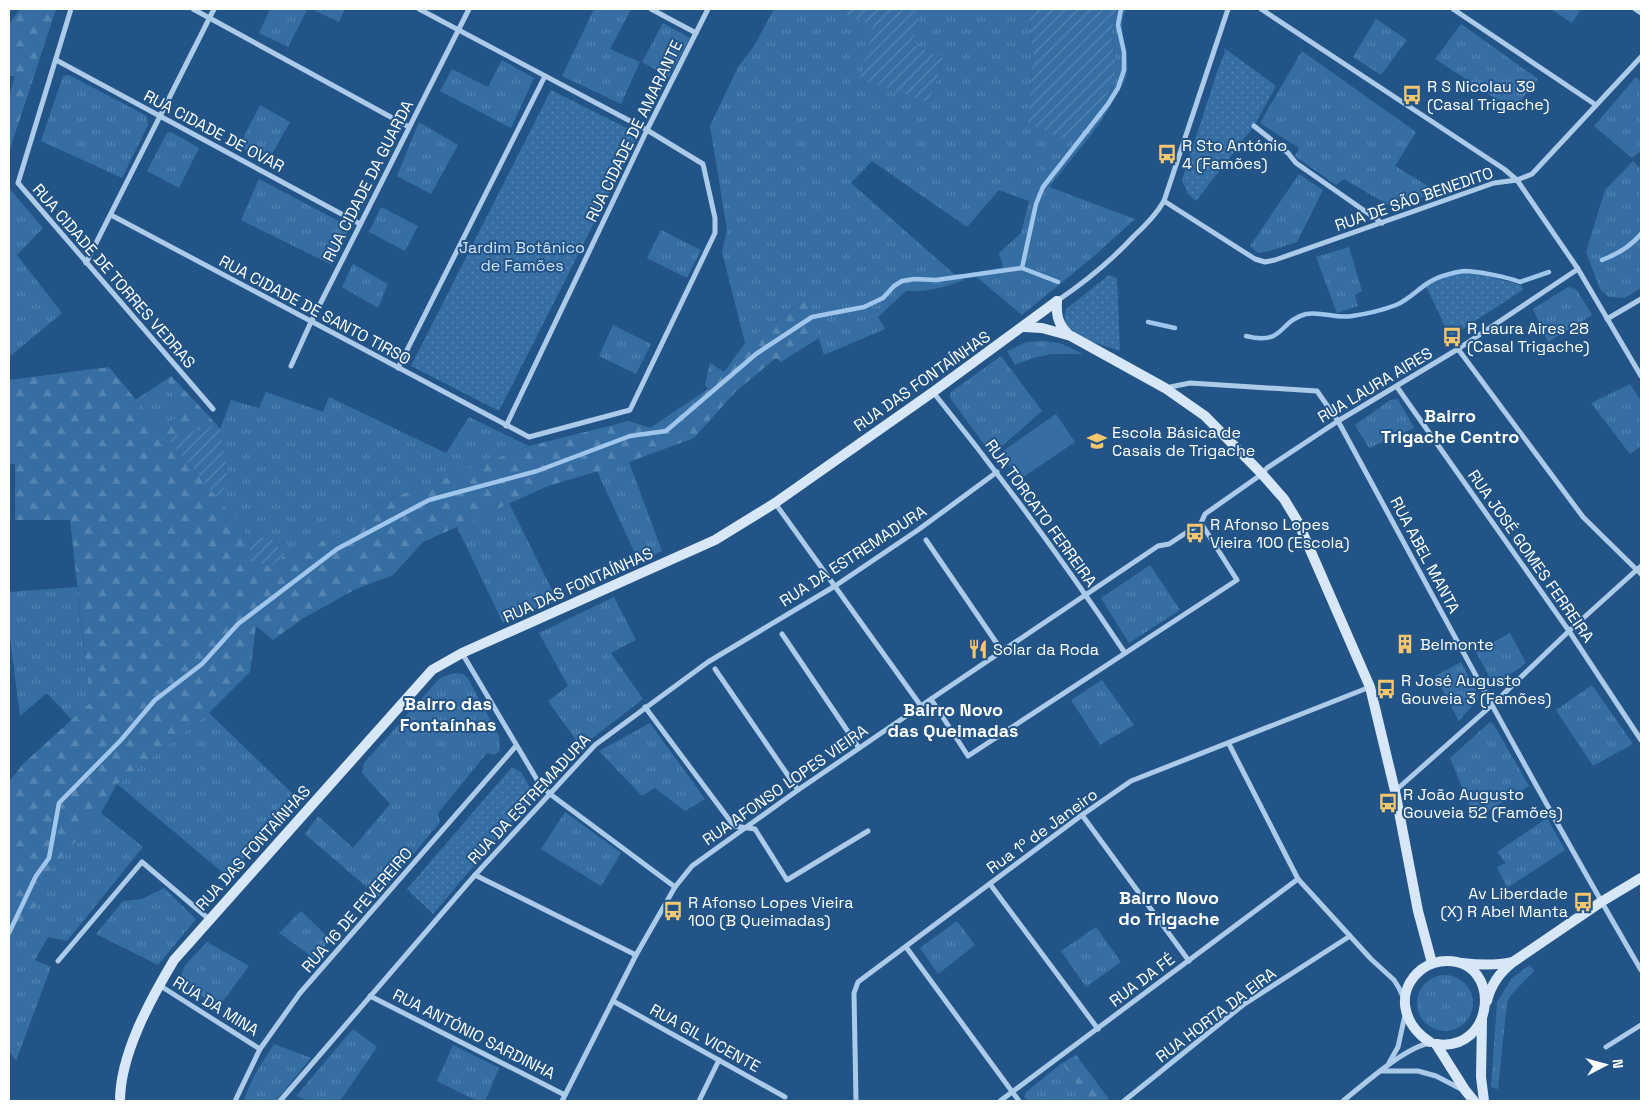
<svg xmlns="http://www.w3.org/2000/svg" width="1650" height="1110" font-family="'Space Grotesk',sans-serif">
<defs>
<pattern id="grass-tufts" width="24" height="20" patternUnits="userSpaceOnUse" patternTransform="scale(1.25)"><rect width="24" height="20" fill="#366ea4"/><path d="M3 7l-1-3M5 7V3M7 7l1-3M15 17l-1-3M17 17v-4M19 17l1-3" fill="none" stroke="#5484b2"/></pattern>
<pattern id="forest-firs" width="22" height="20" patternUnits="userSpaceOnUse" patternTransform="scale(1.25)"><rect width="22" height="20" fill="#366ea4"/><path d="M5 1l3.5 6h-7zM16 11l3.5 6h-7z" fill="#5484b2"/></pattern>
<pattern id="park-dots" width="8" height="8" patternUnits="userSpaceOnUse" patternTransform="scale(1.25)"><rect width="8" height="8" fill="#366ea4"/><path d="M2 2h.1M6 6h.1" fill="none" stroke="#5484b2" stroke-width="1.8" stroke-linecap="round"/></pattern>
<pattern id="garden-furrows" width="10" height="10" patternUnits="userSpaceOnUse" patternTransform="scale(1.25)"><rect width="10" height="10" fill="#366ea4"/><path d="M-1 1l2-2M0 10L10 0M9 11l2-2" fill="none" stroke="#5484b2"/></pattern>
</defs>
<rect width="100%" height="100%" fill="#225487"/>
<g fill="url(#grass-tufts)">
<polygon points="270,9 304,9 307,10 288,47 259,33"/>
<polygon points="312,9 345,9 339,22"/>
<polygon points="594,9 631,9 610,49 640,62 621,104 562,76"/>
<path d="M 774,9 L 842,9 L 841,13 L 873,24 L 929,102 L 944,58 L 913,45 L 920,9 L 1029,9 L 1033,54 L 1028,123 L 1116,67 L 1111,32 L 1117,9 L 1126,9 C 1115,30 1132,55 1126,77 C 1124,83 1120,89 1117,94 C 1100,128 1072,157 1049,187 L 1135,219 L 1093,257 L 1022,315 L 972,273 L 1003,267 L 999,253 L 1021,233 L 1029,201 L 999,190 L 967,227 L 872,161 L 851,183 L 954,274 L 961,274 L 963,280 C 946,288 924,292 906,291 L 878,317 L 885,329 L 824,355 L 806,299 L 745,343 L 722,252 L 727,230 L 710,126 L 738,67 L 754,46 Z"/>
<polygon points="1551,9 1581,9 1572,23"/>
<polygon points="1376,19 1407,40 1381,75 1353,57"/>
<polygon points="663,23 690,38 669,77 642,62"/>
<polygon points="1461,24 1538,79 1513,110 1435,59"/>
<polygon points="1302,51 1416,132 1395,166 1436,191 1395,209 1344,179 1336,185 1295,156 1299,148 1260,123"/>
<polygon points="502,60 534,78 511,128 440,91 452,69 488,87"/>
<polygon points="69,75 147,116 148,125 122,178 41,141 63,76"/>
<polygon points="1636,77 1641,82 1641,151 1632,158 1594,126"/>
<polygon points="260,105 290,122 267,163 239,146"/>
<polygon points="419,122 458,145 431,194 397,176"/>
<polygon points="171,132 199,148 179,188 147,171 167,133"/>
<polygon points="1633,161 1641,169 1641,288 1625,298 1609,297 1600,289 1586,252 1605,190"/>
<polygon points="1299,174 1323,190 1297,242 1270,251 1258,253 1250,246"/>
<polygon points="259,179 346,225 348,230 332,265 241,220"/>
<polygon points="9,188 43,228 17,255 62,313 9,357"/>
<polygon points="381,207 418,226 405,251 369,232"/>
<polygon points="661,230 701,250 687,278 647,258"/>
<polygon points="1349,247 1362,291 1355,295 1358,306 1337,313 1316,257"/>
<polygon points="353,264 388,284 378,308 342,287"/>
<polygon points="1568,287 1576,289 1592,315 1548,342 1533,309"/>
<polygon points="613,325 651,344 636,374 599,356"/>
<polygon points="1043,341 1060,343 1083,354 1052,354 1033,358 1015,365 1007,351 1027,342"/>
<polygon points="1001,356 1042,411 992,455 950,398 951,392"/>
<polygon points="167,379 181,416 159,428 135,400"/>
<polygon points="1630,384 1641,401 1641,446 1630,454 1591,403"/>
<polygon points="266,392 323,412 329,397 446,453 469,417 529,446 368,507 335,536 285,555 270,536 249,538 218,498 229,481 220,429 231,400 259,408"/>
<polygon points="1398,399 1414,428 1369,448 1355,425 1390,400"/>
<polygon points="629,462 662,551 639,562 597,471"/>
<polygon points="509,503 557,600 503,623 457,527"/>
<polygon points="1150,565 1180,610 1129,643 1101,598"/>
<polygon points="77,587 90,703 72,720 47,693 20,716 9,632 9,592"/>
<polygon points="614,597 636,640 611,653 643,699 581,747 548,701 568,686 539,633"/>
<polygon points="1510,633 1526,663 1497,684 1491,680 1476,652"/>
<polygon points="1461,662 1478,694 1477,700 1459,721 1435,676"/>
<polygon points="455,673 463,674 467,677 499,736 500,751 494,755 487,753 438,813 440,822 378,897 305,834 318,816 353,848 390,804 362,773 364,763 439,679 447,675"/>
<polygon points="1102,680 1134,725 1100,745 1071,700"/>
<polygon points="1592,685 1633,744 1593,766 1556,710"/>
<polygon points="209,713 294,795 228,877 117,784"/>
<polygon points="1490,722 1494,725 1529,786 1475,819 1450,758"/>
<polygon points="650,723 705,799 685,811 655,788 642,796 599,751"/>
<polygon points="565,812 621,853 601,886 541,849"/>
<polygon points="101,813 143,847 67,941 48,937 35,960 51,967 16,1061 9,1051 9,948 40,899 43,878"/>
<polygon points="1547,818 1565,850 1507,888 1497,867 1506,863 1497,852"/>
<polygon points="164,888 196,919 158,965 96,934 123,901 142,899"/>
<polygon points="301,911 331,940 314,958 279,933"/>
<polygon points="957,921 975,945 938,974 920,948"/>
<polygon points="1096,927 1121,962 1086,987 1061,951"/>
<polygon points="207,942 249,966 217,1009 183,980 181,976 185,965"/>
<polygon points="1530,965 1534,971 1512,994 1507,1002 1498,1089 1491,1087 1497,1002 1512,978"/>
<circle cx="1445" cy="1003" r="28"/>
<polygon points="353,1029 377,1047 340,1101 308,1101 296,1096"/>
<polygon points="274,1044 311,1058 276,1101 243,1101 254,1076"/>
<polygon points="453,1045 499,1068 485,1101 477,1101 437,1081"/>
<polygon points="1062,1063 1088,1101 1028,1101 1024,1097 1026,1092"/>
</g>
<g fill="url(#forest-firs)">
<polygon points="20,9 56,9 9,152 9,96 15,76 9,76 9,24"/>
<polygon points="806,299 819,338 781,362 776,358 736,391 694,438 629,462 548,486 423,542 393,575 356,589 302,619 273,640 256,626 250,672 209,713 117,784 101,813 43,878 40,899 9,948 9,782 23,764 90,703 70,520 15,520 15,464 9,464 9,380 109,367 159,428 181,416 167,379 171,376 217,425 167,438 218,498 249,538 250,561 271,566 285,555 335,536 368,507 529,446 629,421 650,428 708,389 705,385 710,363 724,372 745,343"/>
<polygon points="1076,1055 1109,1099 1107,1101 1088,1101 1062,1063"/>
</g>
<g fill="url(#park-dots)">
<polygon points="1224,48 1276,86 1254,126 1196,201 1188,194 1182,180 1218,69 1225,52"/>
<polygon points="551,90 639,134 499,411 411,366"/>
<polygon points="1459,273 1483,275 1521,285 1523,290 1450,337 1426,286 1441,278"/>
<path d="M 1109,275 L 1117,278 L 1120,351 C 1105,346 1076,338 1067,325 C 1063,320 1065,314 1066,309 Z"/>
<polygon points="512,767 521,772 534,795 433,914 407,889"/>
</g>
<g fill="url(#garden-furrows)">
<polygon points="842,9 920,9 913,45 944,58 929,102 860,79 873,25 841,13"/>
<polygon points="1029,9 1117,9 1111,32 1116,67 1114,80 1108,92 1068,142 1028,123 1033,54"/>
<polygon points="217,425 220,429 229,481 218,498 167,438"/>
<polygon points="270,536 285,555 271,566 250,561 249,538"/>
</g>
<polygon fill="#366ea4" points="1056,414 1075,442 1019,480 1000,453"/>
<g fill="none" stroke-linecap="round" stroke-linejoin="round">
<g stroke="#a0c7eb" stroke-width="4.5">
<path d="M 1602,260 C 1618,254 1631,246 1641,234"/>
<polyline points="1022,268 1036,204 1043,187 1108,104 1118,88 1124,70 1124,52 1118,25 1121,9"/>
<polyline points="1148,322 1175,328"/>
<path d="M 1246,336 C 1285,346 1278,321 1306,314 C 1322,311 1336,319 1352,316 C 1366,314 1383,310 1396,305 C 1408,300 1417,290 1428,283 C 1437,277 1453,272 1464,271 C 1477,271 1507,277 1520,282 L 1549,272"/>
<polyline points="9,933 36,876 49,858 59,803 121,740 155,700 202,664 238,624 337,549 429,500 537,471 630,436 666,431 756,354 812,317 864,307 883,298 894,286 902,281 914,279 936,280 1022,268 1058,282"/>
</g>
<g stroke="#accbe9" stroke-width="5">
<polyline points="71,9 18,183 213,409"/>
<polyline points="193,9 409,127"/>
<polyline points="651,9 696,33"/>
<polyline points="1261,9 1504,169 1517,180 1578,269 1641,376"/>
<polyline points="1453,9 1596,105"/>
<polyline points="1635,9 1641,13"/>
<polyline points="56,60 360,224"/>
<polyline points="1254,126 1288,153 1296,163 1382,223"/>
<polyline points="1164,201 1255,259 1265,262 1275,260 1494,183 1517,180 1532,174 1641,57"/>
<polyline points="111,215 529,437 630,410 715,233 715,218 703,164 647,130 419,9"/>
<polyline points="86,263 214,9"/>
<path d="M 1057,301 C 1085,282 1111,261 1134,236 C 1146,225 1156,215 1164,201 L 1228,9"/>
<polyline points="1607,319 1641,299"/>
<polyline points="1458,349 1583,517 1641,574"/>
<polyline points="291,366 311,322 469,9"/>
<polyline points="398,368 545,76"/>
<polyline points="1397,387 1569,631 1641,740"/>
<path d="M 1165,388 L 1190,383 L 1317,391 L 1338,421 C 1438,605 1536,790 1641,970"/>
<path d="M 933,392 C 1001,476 1065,563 1125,653"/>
<polyline points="506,426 647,130 708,9"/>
<polyline points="775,503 921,706"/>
<polyline points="926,540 1002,651"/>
<polyline points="782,634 859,748"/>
<polyline points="462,653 539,783 550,794 675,887"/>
<polyline points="715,669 798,790"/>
<polyline points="931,699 968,756 1237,580 1201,523"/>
<polyline points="645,707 734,826 755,829 787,880 868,831"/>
<polyline points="1229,744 1298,879 1371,959 1394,980 1399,988 1404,999"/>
<polyline points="1395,791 1492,705 1569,631 1641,566"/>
<polyline points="1082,815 1189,961"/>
<polyline points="475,875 636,955"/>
<polyline points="990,884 1098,1029"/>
<polyline points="906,947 1019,1101"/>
<polyline points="58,961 142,862 210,920"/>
<polyline points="159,985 260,1049"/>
<polyline points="370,996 565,1095"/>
<polyline points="613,1001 785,1097"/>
<polyline points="1606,1047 1641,1025"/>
<polyline points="1389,1063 1398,1047 1405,1015"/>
<polyline points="1381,1071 1418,1071 1436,1076 1461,1089"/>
<polyline points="235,1101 260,1049 300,993 516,746"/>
<polyline points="280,1101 475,875 595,745 708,662 835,586 918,530 997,472"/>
<polyline points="562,1101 636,955 675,887 692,866 798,790 931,699 1158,546 1169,544 1201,523 1205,514 1262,474 1267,468 1338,421 1458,349 1578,269"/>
<polyline points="699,1101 719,1060"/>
<polyline points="856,1101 854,993 858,982 1082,815 1131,781 1370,687"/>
<polyline points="1000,1101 1298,879"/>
<polyline points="1124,1101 1243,1005 1350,936"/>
<path d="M 1343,1101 C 1363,1085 1406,1046 1431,1043"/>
</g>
<g stroke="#d7e7f8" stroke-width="10">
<path d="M 1057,301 C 1056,315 1058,324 1068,334"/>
<polyline points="1024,327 1042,328 1071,336 1165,388 1205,416 1262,474 1284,499 1298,522 1370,687 1395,791 1418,911 1432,963"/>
<path d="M 1462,963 C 1479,965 1495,966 1512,962"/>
<path d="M 1487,1001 C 1491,984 1500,972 1513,962 L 1601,902 L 1641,878"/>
<polyline points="1482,1020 1481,1077 1484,1101"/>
<path d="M 1430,1042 C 1403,1025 1394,991 1422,969 C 1429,964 1438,961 1447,961 C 1503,961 1495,1053 1436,1044"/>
<polyline points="1436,1044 1465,1090 1474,1101"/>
<path d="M 120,1101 C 120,1055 150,1000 174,960 L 432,670 L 462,653 L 715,540 L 775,503 L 933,392 L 1057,301"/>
</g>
</g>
<defs>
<symbol id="bus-bare" viewBox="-9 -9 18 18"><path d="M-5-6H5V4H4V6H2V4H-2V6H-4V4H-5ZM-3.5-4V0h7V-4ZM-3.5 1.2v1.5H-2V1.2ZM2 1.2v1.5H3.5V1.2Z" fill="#f6c76e" stroke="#225487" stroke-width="2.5" paint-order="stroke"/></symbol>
<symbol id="school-bare" viewBox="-9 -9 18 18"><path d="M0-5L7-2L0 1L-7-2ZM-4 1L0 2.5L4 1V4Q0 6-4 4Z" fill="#f6c76e" stroke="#225487" stroke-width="2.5" paint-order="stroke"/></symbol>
<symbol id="building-bare" viewBox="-9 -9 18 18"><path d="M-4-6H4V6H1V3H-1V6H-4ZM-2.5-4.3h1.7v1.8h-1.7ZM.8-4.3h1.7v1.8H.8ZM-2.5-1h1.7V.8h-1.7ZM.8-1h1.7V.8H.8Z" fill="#f6c76e" stroke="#225487" stroke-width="2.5" paint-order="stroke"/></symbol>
<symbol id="restaurant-bare" viewBox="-9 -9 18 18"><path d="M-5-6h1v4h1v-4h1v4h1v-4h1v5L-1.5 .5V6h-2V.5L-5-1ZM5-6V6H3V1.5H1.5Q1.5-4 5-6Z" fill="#f6c76e" stroke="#225487" stroke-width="2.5" paint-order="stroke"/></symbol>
</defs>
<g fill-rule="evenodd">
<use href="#bus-bare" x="1398" y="81" width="28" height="28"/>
<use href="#bus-bare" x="1153" y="140" width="28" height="28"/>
<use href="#bus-bare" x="1438" y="323" width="28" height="28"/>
<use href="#school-bare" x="1083" y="427" width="28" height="28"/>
<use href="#bus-bare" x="1181" y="519" width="28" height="28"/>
<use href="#building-bare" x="1391" y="630" width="28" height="28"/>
<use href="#restaurant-bare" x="964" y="635" width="28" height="28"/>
<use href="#bus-bare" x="1372" y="675" width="28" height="28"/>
<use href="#bus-bare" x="1374" y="789" width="28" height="28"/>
<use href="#bus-bare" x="1569" y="888" width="28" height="28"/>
<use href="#bus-bare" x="659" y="897" width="28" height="28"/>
</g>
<g text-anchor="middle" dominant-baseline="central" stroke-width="4" stroke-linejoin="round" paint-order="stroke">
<g font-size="16" fill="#fff" stroke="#225487" text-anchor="start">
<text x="1427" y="86">R S Nicolau 39<tspan x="1427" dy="18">(Casal Trigache)</tspan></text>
<text x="1182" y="145">R Sto António<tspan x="1182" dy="18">4 (Famões)</tspan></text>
<text x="1467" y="328">R Laura Aires 28<tspan x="1467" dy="18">(Casal Trigache)</tspan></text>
<text x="1112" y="432">Escola Básica de<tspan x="1112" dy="18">Casais de Trigache</tspan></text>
<text x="1210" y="524">R Afonso Lopes<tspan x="1210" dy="18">Vieira 100 (Escola)</tspan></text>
<text x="1420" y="644">Belmonte</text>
<text x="993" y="649">Solar da Roda</text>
<text x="1401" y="680">R José Augusto<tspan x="1401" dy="18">Gouveia 3 (Famões)</tspan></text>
<text x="1403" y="794">R João Augusto<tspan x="1403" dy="18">Gouveia 52 (Famões)</tspan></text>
<text x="1568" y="893" text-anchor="end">Av Liberdade<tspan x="1568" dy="18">(X) R Abel Manta</tspan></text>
<text x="688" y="902">R Afonso Lopes Vieira<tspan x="688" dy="18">100 (B Queimadas)</tspan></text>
</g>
<g font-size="16" fill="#fff" stroke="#225487">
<text transform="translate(214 131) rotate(28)">RUA CIDADE DE OVAR</text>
<text transform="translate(634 131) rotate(-64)">RUA CIDADE DE AMARANTE</text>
<text transform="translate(368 181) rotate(-63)">RUA CIDADE DA GUARDA</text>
<text transform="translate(1414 199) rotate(-19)">RUA DE SÃO BENEDITO</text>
<text transform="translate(114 276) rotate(49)">RUA CIDADE DE TORRES VEDRAS</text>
<text transform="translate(315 310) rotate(28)">RUA CIDADE DE SANTO TIRSO</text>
<text transform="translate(922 381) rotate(-35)">RUA DAS FONTAÍNHAS</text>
<text transform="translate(1375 385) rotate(-31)">RUA LAURA AIRES</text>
<text transform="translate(1041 513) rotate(54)">RUA TORCATO FERREIRA</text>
<text transform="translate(1425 555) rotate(62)">RUA ABEL MANTA</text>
<text transform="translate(853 556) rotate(-33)">RUA DA ESTREMADURA</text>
<text transform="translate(1531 556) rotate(55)">RUA JOSÉ GOMES FERREIRA</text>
<text transform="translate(578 585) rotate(-24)">RUA DAS FONTAÍNHAS</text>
<text transform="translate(785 785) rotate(-35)">RUA AFONSO LOPES VIEIRA</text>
<text transform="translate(529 799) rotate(-47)">RUA DA ESTREMADURA</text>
<text transform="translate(1042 831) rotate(-36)">Rua 1º de Janeiro</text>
<text transform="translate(253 848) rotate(-48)">RUA DAS FONTAÍNHAS</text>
<text transform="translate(357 910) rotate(-49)">RUA 16 DE FEVEREIRO</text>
<text transform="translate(1142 980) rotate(-37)">RUA DA FÉ</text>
<text transform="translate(216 1006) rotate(32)">RUA DA MINA</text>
<text transform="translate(1216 1015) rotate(-37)">RUA HORTA DA EIRA</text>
<text transform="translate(474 1034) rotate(27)">RUA ANTÓNIO SARDINHA</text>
<text transform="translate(705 1038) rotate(29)">RUA GIL VICENTE</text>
</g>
<g font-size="16" fill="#d0e4f7" stroke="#225487">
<text x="522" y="247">Jardim Botânico<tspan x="522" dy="18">de Famões</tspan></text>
</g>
<g font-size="18" font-weight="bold" fill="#fff" stroke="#225487">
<text x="1450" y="415">Bairro<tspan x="1450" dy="21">Trigache Centro</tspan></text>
<text x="448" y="703">Bairro das<tspan x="448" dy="21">Fontaínhas</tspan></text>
<text x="953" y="709">Bairro Novo<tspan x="953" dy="21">das Queimadas</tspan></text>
<text x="1169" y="897">Bairro Novo<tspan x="1169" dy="21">do Trigache</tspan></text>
</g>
</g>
<rect width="1650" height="1110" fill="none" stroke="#ffffff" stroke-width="20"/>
<g transform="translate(1605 1065) rotate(84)" stroke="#225487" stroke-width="4" paint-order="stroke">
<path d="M0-4L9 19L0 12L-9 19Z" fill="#ffffff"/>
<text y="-8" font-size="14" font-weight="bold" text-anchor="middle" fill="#ffffff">N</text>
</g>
</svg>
